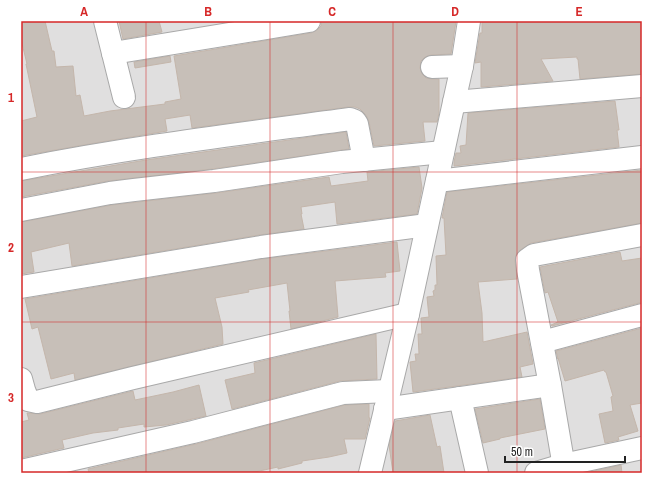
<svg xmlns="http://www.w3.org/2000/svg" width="663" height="494" viewBox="0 0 663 494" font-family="'Archivo Narrow',sans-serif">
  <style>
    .residential { fill: #e0dfdf }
    .building { fill: #c7bfb8; stroke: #c4b6ab }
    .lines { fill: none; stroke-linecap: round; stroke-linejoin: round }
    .minor-casing { stroke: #a9a9a9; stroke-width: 24 }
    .minor { stroke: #fff; stroke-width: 22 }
    .grid { fill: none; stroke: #d62828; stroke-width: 1; stroke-opacity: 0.55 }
    .neatline { fill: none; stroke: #d62828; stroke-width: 1.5 }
    .grid-label { font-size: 13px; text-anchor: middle; font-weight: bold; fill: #d62828 }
  </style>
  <rect width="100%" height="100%" fill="#f2efe9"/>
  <rect class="residential" x="21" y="21" width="621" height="452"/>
  <g class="building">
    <path d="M21,21H45L52,51H54L56,67L73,66L76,96L80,95L84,116L110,111L165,104V102L181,99L174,56L311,33L317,30L321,26V21H456L451,54L431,55L425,57L421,61L420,68L422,74L426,78L432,79H439V113L437,122H423L425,141L374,146L369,122L367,117L365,114L360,109L355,107H348L192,128L190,115L165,119L167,131L101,142L21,156V121L37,117L26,64H27L21,39Z"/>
    <path d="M119,21H159L162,32L123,39Z"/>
    <path d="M482,21H642V74L580,79L578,59H577V57L541,59L553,81L481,87V62L475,63L480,33H482Z"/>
    <path d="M170,56L171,62L135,68L134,62Z"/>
    <path d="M615,101L619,130H617L619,147L454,166V162L456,153H461L460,146L466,145L468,113Z"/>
    <path d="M346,132L349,149L212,169L108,181L21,197V181L146,160Z"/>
    <path d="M419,167L422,188L417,214L337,224L335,202L301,207L302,214H301L304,229L259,235L72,266L69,243L31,252L34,272L21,274V222L112,205L216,193L329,177L331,186L368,181L367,172Z"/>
    <path d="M642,170V223L531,243L520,250L516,255L515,261L517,279L478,282L482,313L483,342L527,332L533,364L520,367L522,377L413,392L410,362L416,361L415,354H419L418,334H422L421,318L429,317L427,297L434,296L433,291L435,290V285H437L436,256L446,255L444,218H442L447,192Z"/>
    <path d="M397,242L400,271L385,273L386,277L335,281L338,317L291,329L289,311H290L287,283L248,290L249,292L215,298L222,327L223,344L75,380L74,373L51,379L38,327L32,329L25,299L263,259Z"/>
    <path d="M620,252L622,261L642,258V303H639L552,326L551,325L558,322L548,292L545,293L540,267Z"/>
    <path d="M642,328V403L630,405L638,431L618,437L619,440L605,443L599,414L613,411L611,397L613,396L606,372H605L604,370L565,381L558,358V359L556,351Z"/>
    <path d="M376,334L377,379L340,381L232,409L225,380L255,373L254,363Z"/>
    <path d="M199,385L206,416L166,425L144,427V424L118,428V430L93,433L62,440L64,448L21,458V422L29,420L27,413L40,414L133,391L135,400L173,392Z"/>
    <path d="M540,399L545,429L500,438V439L483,443L475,409Z"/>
    <path d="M369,404V418H370L365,439H344L347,453L329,457L302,461V463L278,469V467L250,473H89L88,469L196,444L345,405Z"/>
    <path d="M430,415L437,447L440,446L444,473H393L389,445L395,421Z"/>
    <path d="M621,465L622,473H585Z"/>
  </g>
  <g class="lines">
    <g class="minor-casing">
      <g id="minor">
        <path d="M105,21L124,97"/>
        <path d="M113,53L309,21"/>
        <path d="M432,67L462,66"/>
        <path d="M454,102L642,86"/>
        <path d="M21,169C130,147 240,134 350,119L355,121L357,124L364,160"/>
        <path d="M437,181L642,157"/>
        <path d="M21,210L110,193L134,190L214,181L342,162L443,152"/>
        <path d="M21,287L261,247L427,225"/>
        <path d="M542,342L642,315"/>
        <path d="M21,379L24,390L28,400L37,402L133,378L408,314"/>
        <path d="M460,398L477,473"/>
        <path d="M385,409L550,385"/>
        <path d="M21,471L193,432L343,393L389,391"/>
        <path d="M370,473L408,314L454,102L462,66L469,21"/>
        <path d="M536,473L563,465L642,448"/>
        <path d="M565,473L550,385L528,270L527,260L534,255L642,235"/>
      </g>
    </g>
    <use href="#minor" class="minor"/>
  </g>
  <path class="grid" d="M146,21V473M270,21V473M393,21V473M517,21V473M21,172H642M21,322H642"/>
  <rect width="663" height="494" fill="none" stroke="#ffffff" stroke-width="44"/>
  <path d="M505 456v6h120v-6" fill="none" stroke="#222222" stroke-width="2"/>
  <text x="511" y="456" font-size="12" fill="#222222" stroke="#ffffff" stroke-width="3" paint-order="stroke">50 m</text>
  <rect x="22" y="22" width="619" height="450" class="neatline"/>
  <g class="grid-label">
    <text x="84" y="16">A</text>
    <text x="208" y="16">B</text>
    <text x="332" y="16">C</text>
    <text x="455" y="16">D</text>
    <text x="579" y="16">E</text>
    <text x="11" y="102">1</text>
    <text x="11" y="252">2</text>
    <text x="11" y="402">3</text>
  </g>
</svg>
